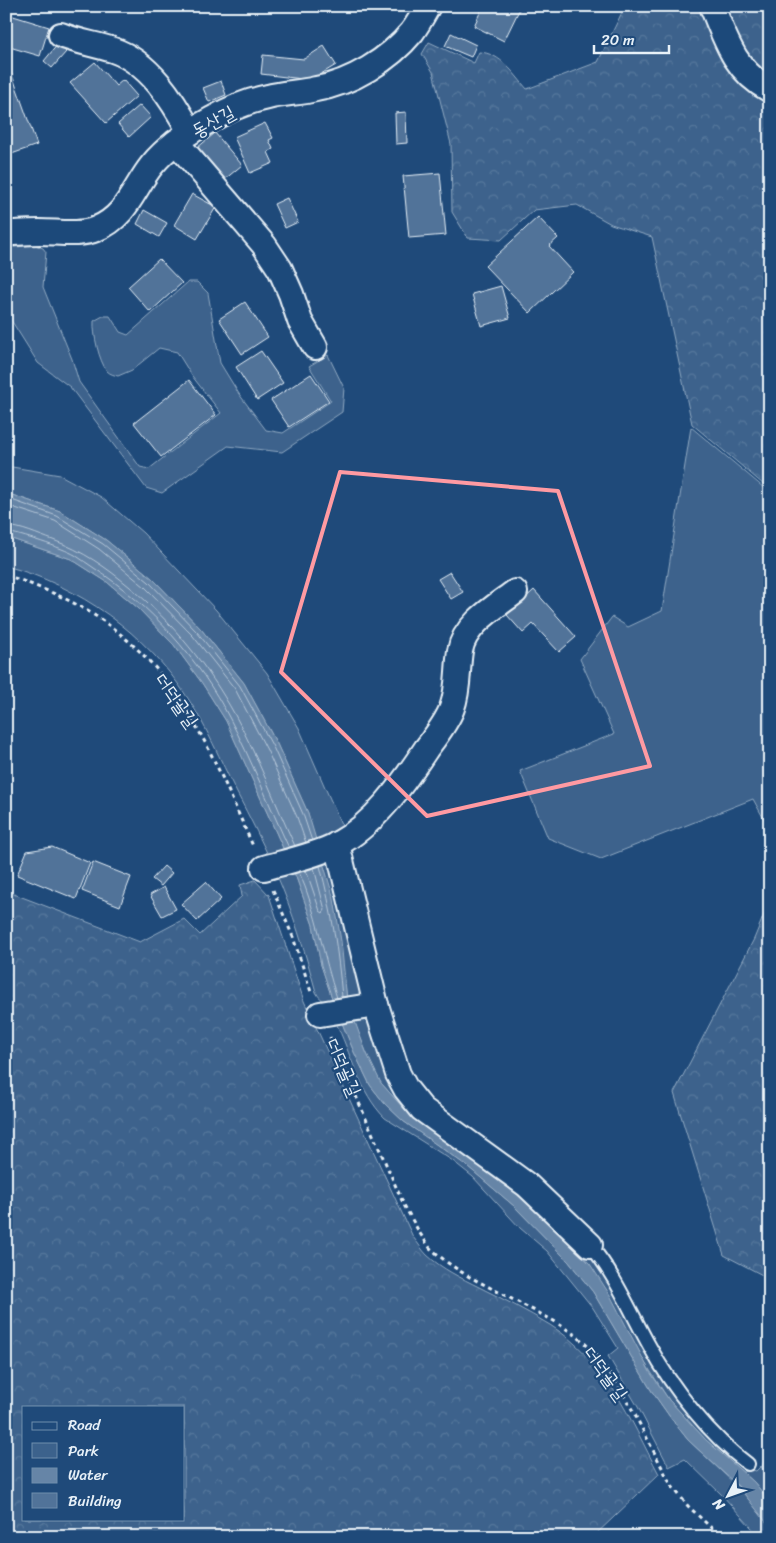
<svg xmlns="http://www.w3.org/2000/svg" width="776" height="1543" viewBox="0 0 776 1543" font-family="Sriracha,'Poor Story',sans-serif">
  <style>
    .green { fill: #3c628c; stroke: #92aac2 }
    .forest { fill: url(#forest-crowns); stroke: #92aac2; fill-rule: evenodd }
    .water { fill: #6685a7; stroke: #9ab0c7 }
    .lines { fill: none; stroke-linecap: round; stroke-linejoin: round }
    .shore { stroke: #b4c6d8; stroke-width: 1 }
    .building { fill: #517399; stroke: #e8f1f8 }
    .lane-casing { stroke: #e8f1f8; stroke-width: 16 }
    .street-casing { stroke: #e8f1f8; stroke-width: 28 }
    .path { stroke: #e8f1f8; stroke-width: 3; stroke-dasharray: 4 4; stroke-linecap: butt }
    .lane { stroke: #1f4a7a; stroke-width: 12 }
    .street { stroke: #1f4a7a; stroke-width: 24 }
    .marked { fill: none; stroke: #ff9aa2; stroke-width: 4; stroke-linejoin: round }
    .labels { text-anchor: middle; stroke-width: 4.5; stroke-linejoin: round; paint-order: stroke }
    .street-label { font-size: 19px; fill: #e8f1f8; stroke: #1f4a7a }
  </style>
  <defs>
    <pattern id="forest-crowns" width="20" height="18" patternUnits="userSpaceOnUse" patternTransform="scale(1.25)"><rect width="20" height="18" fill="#3c628c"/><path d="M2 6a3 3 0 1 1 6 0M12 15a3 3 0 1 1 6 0" fill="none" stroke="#58799d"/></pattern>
  </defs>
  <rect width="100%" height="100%" fill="#1f4a7a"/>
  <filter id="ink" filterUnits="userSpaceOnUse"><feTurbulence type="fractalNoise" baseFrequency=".02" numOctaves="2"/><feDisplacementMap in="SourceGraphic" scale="10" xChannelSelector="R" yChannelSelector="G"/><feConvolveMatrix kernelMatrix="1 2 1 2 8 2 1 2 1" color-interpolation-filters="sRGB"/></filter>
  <g filter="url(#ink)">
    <g class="green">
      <path d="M35,245L43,248L46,252L43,287L72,359L79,382L140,467L149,469L221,413L192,376L177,352L159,348L132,370L118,376C114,375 110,374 107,371C99,361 93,334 94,321L103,316H110L120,332L128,335L188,282H197L208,293L220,363L239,394L266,430L283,433L331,401L309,366L328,355L344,388L342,412L282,452L228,446L162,493L146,488L70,387L38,363L6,312V248Z"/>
      <path d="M691,427L770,493V830L753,799L601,859L548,838L520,771L614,734L580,659L612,617L628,627L662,611Z"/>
      <path d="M6,466L60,475L101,497L143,533L216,610L267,673L299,728L341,824L347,828L383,1059L579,1240L602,1269L656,1365L751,1469L756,1471L761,1466L770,1481V1502L754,1482L706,1440L669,1400L562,1234L524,1200L496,1177L405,1110L381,1083L374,1071L357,1029L347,1000L344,976L308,813L277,744L244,683L201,629L153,579L106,540L60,511L6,493Z"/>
      <path d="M6,537L71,559L107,582L138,608L174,645L202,683L226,721L296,877L313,925L321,965L333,1001L354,1052L370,1085L385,1104L403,1121L467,1166L514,1206L569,1262L593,1292L651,1390L670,1417L688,1440L737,1486L751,1502L770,1527V1537H760L722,1495L685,1459L669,1467L638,1407L608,1356L618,1348L593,1308L547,1251L520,1228L473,1177L453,1161L385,1118C359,1092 351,1053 335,1021C333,1015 330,1008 326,1004C322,999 319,998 316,992C305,952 293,912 276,873C264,845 250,818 236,791C220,760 207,727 187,697C147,634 78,585 6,566Z"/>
    </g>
    <g class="forest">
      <path d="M625,6H770V490L692,424L652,237L611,224L577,205L534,210L501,240L468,238L452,212L451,144L433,72L422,54L429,42L474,63L479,52C501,53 514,74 527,89L598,62Z"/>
      <path d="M255,880L269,895L304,1001L413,1237C418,1243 422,1250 427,1255C442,1269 461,1278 479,1287C503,1299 527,1311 550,1325C607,1361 629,1417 659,1474L593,1537H6V891L140,942L184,919L200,935L242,896L240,885ZM24,1407H184V1519H24Z"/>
      <path d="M770,900V1279L724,1255L674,1093L754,939Z"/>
      <path d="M770,1442V1480L762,1467Z"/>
    </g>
    <path class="water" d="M6,493L60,511L106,540L153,579L201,629L244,683L277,744L308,813L334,899L341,941L347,1000L366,1052L381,1083L405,1110L524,1200L562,1234L590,1264L610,1295L650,1372L669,1400L706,1440L754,1482L770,1502V1527L738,1486L688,1440L670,1417L651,1390L593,1292L569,1262L514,1206L467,1166L403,1121L385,1104L370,1085L354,1052L333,1001L321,965L313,925L296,877L226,721L202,683L174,645L138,608L107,582L71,559L6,537Z"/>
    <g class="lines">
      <g class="shore">
        <path d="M6,498L57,516L103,544L149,582L197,632L240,686L273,747L303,814L312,841"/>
        <path d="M6,505L55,521L99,549L145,587L193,636L235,689L267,750L297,817L306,843"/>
        <path d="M6,526C22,527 38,535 53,540C83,551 106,567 130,587C173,623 208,666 235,715C258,757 275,803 295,846"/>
        <path d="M6,532C20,534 63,548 75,555C81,559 88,564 94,568C151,605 199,659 230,719C252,761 269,805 289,848"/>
        <path d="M320,866C332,910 338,952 342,997"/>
        <path d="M306,870L320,911L323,913L325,910L314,868"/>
        <path d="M299,872C317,912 323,956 337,998"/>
      </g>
    </g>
    <g class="building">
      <path d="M483,6H521L504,41L474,26Z"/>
      <path d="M10,15L49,27L40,56L6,46V26Z"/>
      <path d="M451,33L476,45L471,57L445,46Z"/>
      <path d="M58,44L66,52L52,68L44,61Z"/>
      <path d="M324,46L336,65L311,80L261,74L263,55L304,59Z"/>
      <path d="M95,62L116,86L123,80L137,96L106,123L70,83Z"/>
      <path d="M11,72L37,145L6,156V73Z"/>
      <path d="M221,81L226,95L209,102L203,88Z"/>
      <path d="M140,105L151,117L129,137L118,124Z"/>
      <path d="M406,112L407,143L396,144L395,113Z"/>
      <path d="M265,123L273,138L269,140L273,149L268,152L273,163L250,173L234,137Z"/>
      <path d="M215,133L242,165L224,180L197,148Z"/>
      <path d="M440,173L446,235L409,238L403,176Z"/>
      <path d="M192,194L216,207L197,239L174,225Z"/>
      <path d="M287,198L298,222L285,228L274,204Z"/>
      <path d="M144,210L167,223L159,237L137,224Z"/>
      <path d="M538,217L558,238L549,246L573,272L530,313L485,266Z"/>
      <path d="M159,259L182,283L150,312L128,287Z"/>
      <path d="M501,286L510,318L481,326L472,294Z"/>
      <path d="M245,302L268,337L242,354L219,319Z"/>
      <path d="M261,351L283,383L257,400L236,367Z"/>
      <path d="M311,374L329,401L289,427L271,400Z"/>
      <path d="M189,380L216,415L161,457L134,423Z"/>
      <path d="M450,572L463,592L451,599L438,579Z"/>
      <path d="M534,590L576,637L559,652L533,624L523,633L507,615Z"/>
      <path d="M52,847L90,863L76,899L17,875L27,851Z"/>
      <path d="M93,862L131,877L120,906L82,891Z"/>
      <path d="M164,866L172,873L161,886L152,879Z"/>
      <path d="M206,882L221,899L197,921L181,904Z"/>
      <path d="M164,887L176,909L162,916L150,895Z"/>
    </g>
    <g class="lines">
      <g class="lane-casing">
        <path id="lane" d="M590,1245C616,1276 631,1313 650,1347C672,1388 711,1437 748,1464"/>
      </g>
      <g class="street-casing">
        <g id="street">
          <path d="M712,6C726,41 735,71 770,90"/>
          <path d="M61,35C78,42 95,44 113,50C149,62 173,100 190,132"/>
          <path d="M176,142L264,245L280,269L291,294L300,321L315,347"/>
          <path d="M6,233C18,233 29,232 40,232C59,232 79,236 96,229C127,217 134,187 152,165C168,145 190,131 212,119C229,109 248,101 268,97C283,93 300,93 316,89C351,83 389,60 412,32C418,24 423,15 428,6"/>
          <path d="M337,844L376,1005L398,1074L406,1089L422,1109L527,1185L590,1245"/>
          <path d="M264,868C285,862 317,855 336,845C375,824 402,785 426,749C435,737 447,722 452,708C459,689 457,670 460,651C464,625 495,607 515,592"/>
          <path d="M320,1014L376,1005"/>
        </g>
      </g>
      <g class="path">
        <path d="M6,576C16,578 26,582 35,586C105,611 159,660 195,724C218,764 235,807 254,848"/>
        <path d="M273,890L293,937L311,992"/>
        <path d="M330,1037L404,1205L419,1232L430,1248L448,1263L466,1275L554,1321L577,1336L595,1353L615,1380L633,1411L671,1485L688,1506L721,1537"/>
      </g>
      <use href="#lane" class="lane"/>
      <use href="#street" class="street"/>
    </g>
  </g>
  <path class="marked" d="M340,472L558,491L650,766L427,816L281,672Z"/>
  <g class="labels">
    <g class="street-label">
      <text transform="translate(213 121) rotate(-29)" y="7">동산길</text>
      <text transform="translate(177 700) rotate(55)" y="7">더덕골길</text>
      <text transform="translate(344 1067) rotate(66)" y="7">더덕골길</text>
      <text transform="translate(606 1373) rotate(54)" y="7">더덕골길</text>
    </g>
  </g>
  <rect width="776" height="1543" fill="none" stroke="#1f4a7a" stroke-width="25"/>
  <rect x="12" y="12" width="751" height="1518" fill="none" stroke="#e8f1f8" stroke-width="2" filter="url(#ink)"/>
  <rect x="22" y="1406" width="162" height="115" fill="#1f4a7a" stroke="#6f8dac"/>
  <rect x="32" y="1422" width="25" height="8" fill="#1f4a7a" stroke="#6f8dac"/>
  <text x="68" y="1430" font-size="15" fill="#e8f1f8">Road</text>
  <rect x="32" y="1443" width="25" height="15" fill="#3c628c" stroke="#6f8dac"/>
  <text x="68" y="1456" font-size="15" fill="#e8f1f8">Park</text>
  <rect x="32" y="1468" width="25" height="15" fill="#6685a7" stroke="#6f8dac"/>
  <text x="68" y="1480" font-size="15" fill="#e8f1f8">Water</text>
  <rect x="32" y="1493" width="25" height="15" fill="#517399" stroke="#6f8dac"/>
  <text x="68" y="1506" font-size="15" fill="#e8f1f8">Building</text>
  <g transform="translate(728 1496) rotate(229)" stroke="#1f4a7a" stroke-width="4" paint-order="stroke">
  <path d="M0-4L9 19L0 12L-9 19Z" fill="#e8f1f8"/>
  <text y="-8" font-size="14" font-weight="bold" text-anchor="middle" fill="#e8f1f8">N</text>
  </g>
  <path d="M594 45v8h75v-8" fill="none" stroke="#e8f1f8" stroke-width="2.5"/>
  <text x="601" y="45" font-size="15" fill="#e8f1f8" stroke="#1f4a7a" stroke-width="4" paint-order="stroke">20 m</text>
</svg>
